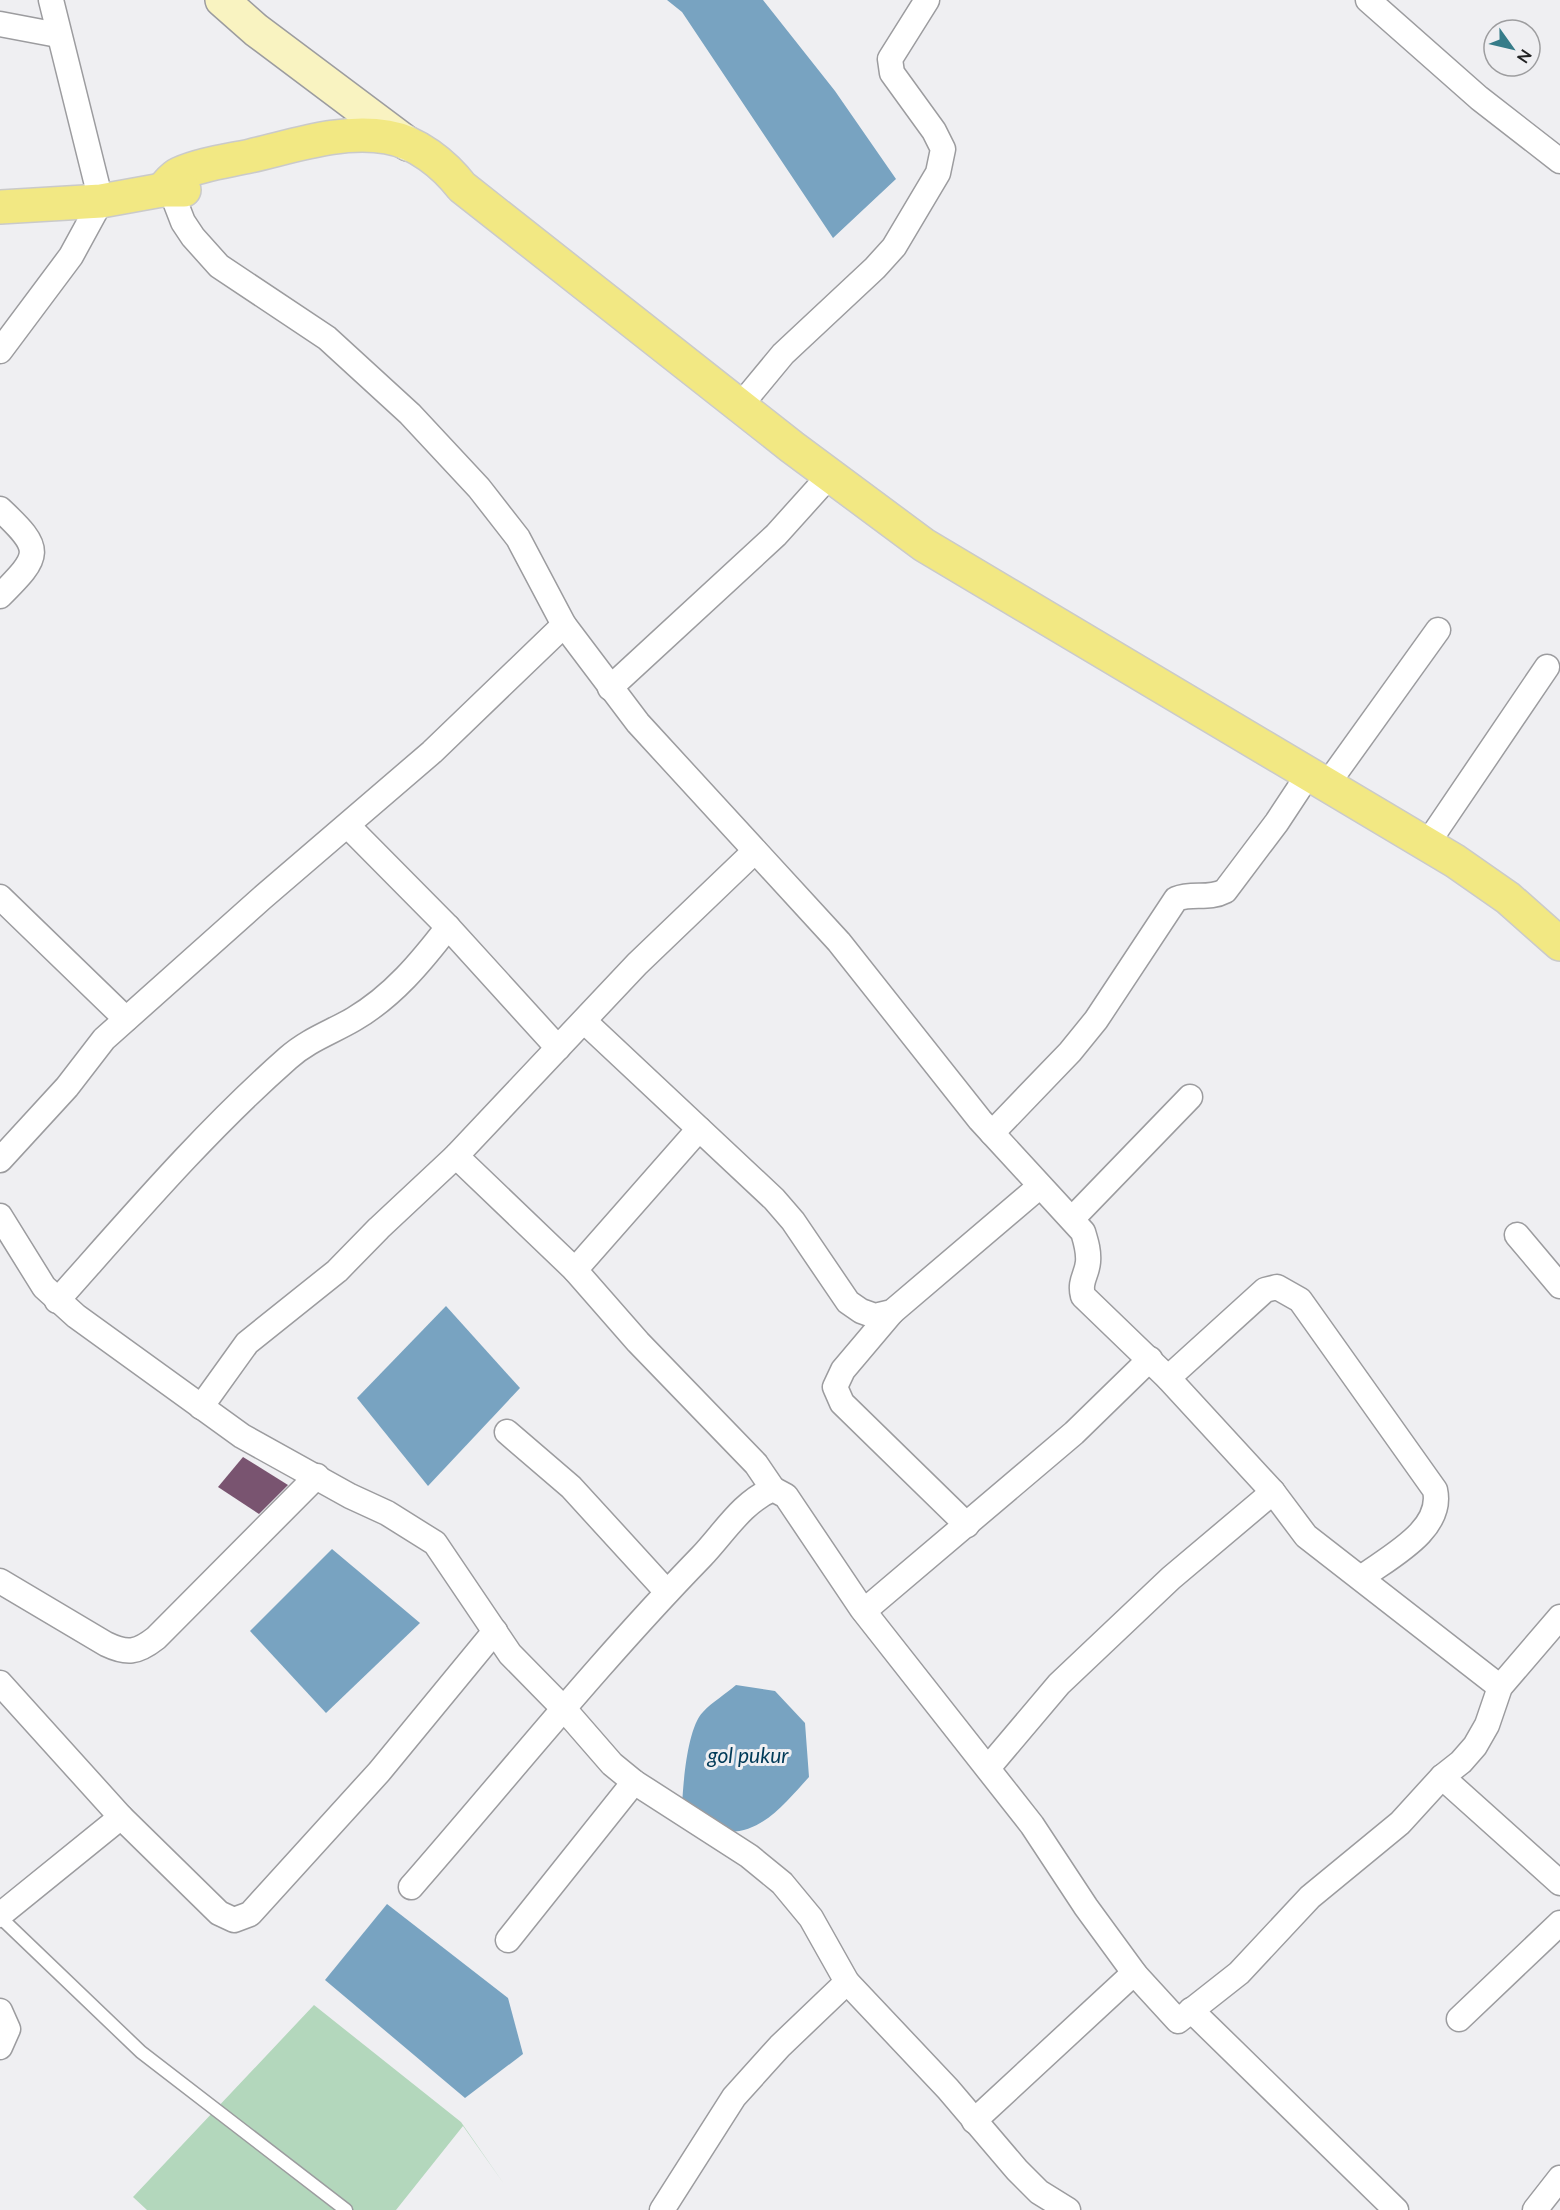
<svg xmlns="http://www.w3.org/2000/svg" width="1560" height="2210" viewBox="0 0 1560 2210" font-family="Lato,sans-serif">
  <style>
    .green { fill: #b3d7bc }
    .water { fill: #78a3c1 }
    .building { fill: #795470 }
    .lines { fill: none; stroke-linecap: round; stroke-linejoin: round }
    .lane-casing { stroke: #9c9c9f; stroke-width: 15 }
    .street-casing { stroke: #9c9c9f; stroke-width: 27 }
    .secondary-casing { stroke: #9c9c9f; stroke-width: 36 }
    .primary-casing { stroke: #cacaca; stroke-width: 36 }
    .lane { stroke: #fff; stroke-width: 12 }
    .street { stroke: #fff; stroke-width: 24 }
    .secondary { stroke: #f9f3c1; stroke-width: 33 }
    .primary { stroke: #f2e883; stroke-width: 33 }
    .labels { text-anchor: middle; stroke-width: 6; stroke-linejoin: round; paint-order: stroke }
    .water-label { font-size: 21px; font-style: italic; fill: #003a58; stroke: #efeff2 }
  </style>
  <rect width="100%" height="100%" fill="#efeff2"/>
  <path class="green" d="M314,2005L461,2122L504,2184L463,2126L396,2210H147L133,2197Z"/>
  <g class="water">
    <path d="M667,0H763L835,91L896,179L833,238L682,12Z"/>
    <path d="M446,1306L520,1388L428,1486L357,1398Z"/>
    <path d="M332,1549L420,1623L326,1713L250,1631Z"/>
    <path d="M736,1685L775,1691L805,1723L809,1777C786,1802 760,1837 722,1831C709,1830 693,1814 682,1807C683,1785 687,1728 703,1712C712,1702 726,1694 736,1685Z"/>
    <path d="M387,1904L508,1998L523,2054L465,2098L325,1980Z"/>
  </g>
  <path class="building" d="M243,1457L288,1485L259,1514L218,1487Z"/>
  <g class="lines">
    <g class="lane-casing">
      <path id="lane" d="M0,1917L141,2052L346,2210"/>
    </g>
    <g class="street-casing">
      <g id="street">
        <path d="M1368,0L1479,98L1560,161"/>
        <path d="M0,24L58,35"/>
        <path d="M171,191L183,222L193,237L219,266L327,338L410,414L479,488L518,538L564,625L638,723L839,942L980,1120L1083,1232C1086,1242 1089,1251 1088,1262C1087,1275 1079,1281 1083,1296L1168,1378L1273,1492L1306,1536L1500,1687"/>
        <path d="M0,351L71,256L101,201L51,0"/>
        <path d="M740,406L783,354L875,268L894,247L938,173L943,149L934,131L892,73L890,59L927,0"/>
        <path d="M0,509C44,550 41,555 0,596"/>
        <path d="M610,688L776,535L830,475"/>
        <path d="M1326,786L1438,630"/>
        <path d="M348,826L448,927L558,1048"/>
        <path d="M1427,844L1547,667"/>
        <path d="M0,897L126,1019"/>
        <path d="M584,1021L774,1199L793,1221L848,1302L861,1311L875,1316L892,1312L1040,1186"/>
        <path d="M699,1129L575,1270L638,1342L756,1464L773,1489"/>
        <path d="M992,1133L1070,1052L1096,1020L1176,899C1193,892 1208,900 1225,891L1277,822L1308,775"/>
        <path d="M456,1156L575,1270"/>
        <path d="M0,1160L67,1087L104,1039L262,898L432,752L564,625"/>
        <path d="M0,1216L44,1287L76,1316L242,1436L350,1496L387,1513L435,1543L510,1654L565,1710L612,1764L634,1782L749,1856L782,1883L811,1918L847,1982L948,2089L1017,2170L1039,2192L1068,2210"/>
        <path d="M1072,1219L1190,1097"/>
        <path d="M1517,1235L1560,1286"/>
        <path d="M57,1301C131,1218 204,1132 288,1058C308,1040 332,1032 354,1019C393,996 421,962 448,927"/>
        <path d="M892,1312L843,1370L835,1387L842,1403L967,1525"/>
        <path d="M1168,1378L1265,1290L1277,1287L1300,1300L1435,1490C1444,1530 1389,1557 1361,1578"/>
        <path d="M201,1407L247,1343L337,1271L379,1228L456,1156L637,964L755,851"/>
        <path d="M507,1432L571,1487L667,1592"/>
        <path d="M0,1581L106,1644C127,1654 137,1653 156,1638L317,1476"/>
        <path d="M864,1611L1074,1433L1150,1359"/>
        <path d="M0,1683L121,1817"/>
        <path d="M988,1768L1059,1684L1171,1578L1273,1492"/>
        <path d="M1442,1777L1560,1883"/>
        <path d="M411,1887C507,1777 599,1662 701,1557C724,1533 742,1502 773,1489L786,1496L862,1609L1032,1825L1086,1907L1135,1974"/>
        <path d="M0,1915L121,1817L219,1913L234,1920L250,1914L379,1772L495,1631"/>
        <path d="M508,1940L634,1782"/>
        <path d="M1191,2010L1396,2210"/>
        <path d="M0,2011L8,2029L0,2047"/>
        <path d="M1459,2019L1560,1923"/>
        <path d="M974,2121L1134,1973L1178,2021L1239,1973L1310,1897L1400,1823L1442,1777L1461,1762L1475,1746L1487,1725L1500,1687L1560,1617"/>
        <path d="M662,2210L734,2097L780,2046L847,1982"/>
        <path d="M1535,2210L1560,2178"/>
      </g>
    </g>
    <g class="secondary-casing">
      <path id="secondary" d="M222,0L256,30L408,144"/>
    </g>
    <g class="primary-casing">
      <g id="primary">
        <path d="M162,190C167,185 172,177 179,174C201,164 227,161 250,156C294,146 342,129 387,137C417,142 444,164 462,187L792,447L924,545L1455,861L1508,898L1560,944"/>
        <path d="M0,207L101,201L162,190H184"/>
      </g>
    </g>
    <use href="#lane" class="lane"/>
    <use href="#street" class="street"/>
    <use href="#secondary" class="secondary"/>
    <use href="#primary" class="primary"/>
  </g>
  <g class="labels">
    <g class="water-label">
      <text x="748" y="1763">gol pukur</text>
    </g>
  </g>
  <g transform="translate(1512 48) rotate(124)"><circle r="28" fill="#efeff2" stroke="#9d9d9f" stroke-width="1.5"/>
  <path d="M0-4.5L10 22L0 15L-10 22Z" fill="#367c89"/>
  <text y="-9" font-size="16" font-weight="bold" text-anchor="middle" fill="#222223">N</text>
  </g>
</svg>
